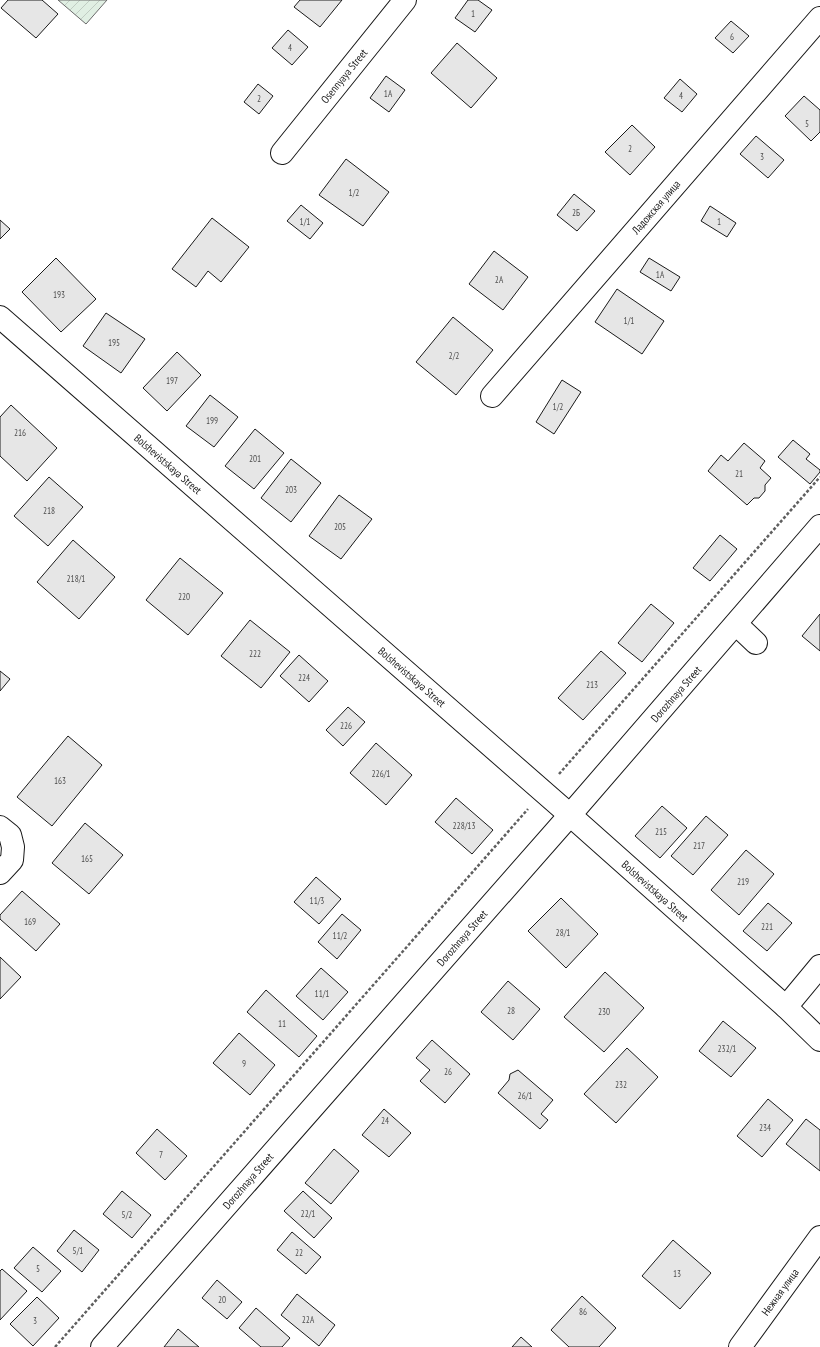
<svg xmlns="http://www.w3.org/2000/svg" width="820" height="1347" viewBox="0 0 820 1347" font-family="'PT Sans Narrow',sans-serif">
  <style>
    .garden { fill: url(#garden-furrows); stroke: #6a6a6a }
    .building { fill: #e6e6e6; stroke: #1a1a1a }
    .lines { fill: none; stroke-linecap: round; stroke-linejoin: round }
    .minor-casing { stroke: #1a1a1a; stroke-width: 24 }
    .tertiary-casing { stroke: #1a1a1a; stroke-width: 24 }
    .path { stroke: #5f5f5f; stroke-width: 2.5; stroke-dasharray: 3 2; stroke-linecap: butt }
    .minor { stroke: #fff; stroke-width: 22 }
    .tertiary { stroke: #fff; stroke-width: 22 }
    .labels { text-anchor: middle; stroke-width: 3; stroke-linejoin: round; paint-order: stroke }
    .number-label { font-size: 9px; fill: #4d4d4d }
    .street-label { font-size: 11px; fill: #1a1a1a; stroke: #fff }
  </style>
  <defs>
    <pattern id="garden-furrows" width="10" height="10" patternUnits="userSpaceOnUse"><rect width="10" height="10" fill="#e0efe3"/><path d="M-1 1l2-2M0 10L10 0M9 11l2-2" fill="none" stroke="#c0ccc2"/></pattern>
  </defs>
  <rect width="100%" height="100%" fill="#fff"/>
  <path class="garden" d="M58,0H107L86,24Z"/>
  <g class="building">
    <path d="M8,0H42L58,14L36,38L1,8Z"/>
    <path d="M300,0H342L320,27L294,7Z"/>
    <path d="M468,0H478L492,10L475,32L455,18Z"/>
    <path d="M731,21L749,36L733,53L715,38Z"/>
    <path d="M288,30L308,47L292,65L272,48Z"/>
    <path d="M457,43L497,78L471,108L431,73Z"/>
    <path d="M386,76L405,90L389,112L370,98Z"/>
    <path d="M680,79L697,94L682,112L664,98Z"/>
    <path d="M258,84L273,96L259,114L244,102Z"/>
    <path d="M804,96L820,110V132L811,141L785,116Z"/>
    <path d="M632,125L655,147L630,175L605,152Z"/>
    <path d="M756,136L784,160L768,178L740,154Z"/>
    <path d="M346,159L389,192L363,226L319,195Z"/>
    <path d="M574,194L595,211L577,231L557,215Z"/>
    <path d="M301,205L323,223L310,239L287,221Z"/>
    <path d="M710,206L736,223L727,237L701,221Z"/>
    <path d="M212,218L249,247L221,282L208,271L196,287L172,269Z"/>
    <path d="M0,220L10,229L0,239Z"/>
    <path d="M494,251L528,277L503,310L469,284Z"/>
    <path d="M56,258L96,299L61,332L22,292Z"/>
    <path d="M649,258L680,277L671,291L640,272Z"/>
    <path d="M617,289L664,321L642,354L595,322Z"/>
    <path d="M106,313L145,339L121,373L83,346Z"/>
    <path d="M453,317L493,350L456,395L416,362Z"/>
    <path d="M177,352L201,375L167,411L143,388Z"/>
    <path d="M562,380L581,392L554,434L536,422Z"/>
    <path d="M210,395L238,417L214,447L186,426Z"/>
    <path d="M11,405L57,448L27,481L0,456V417Z"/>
    <path d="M255,429L284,453L254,489L225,466Z"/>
    <path d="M793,440L810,454L806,459L820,470V472L810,484L778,457Z"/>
    <path d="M744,443L765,461L760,468L771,478L765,485V491L759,498H754L747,505L708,471L721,455L728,461Z"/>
    <path d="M291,459L321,483L291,522L261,498Z"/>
    <path d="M49,477L83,507L48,546L14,516Z"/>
    <path d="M339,495L372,519L341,559L309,536Z"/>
    <path d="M720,535L737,549L710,581L693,568Z"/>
    <path d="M73,540L115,577L79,619L37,582Z"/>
    <path d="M180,558L223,593L188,635L146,600Z"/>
    <path d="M651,604L674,623L642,662L618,643Z"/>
    <path d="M820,614V651L802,636Z"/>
    <path d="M250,620L290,652L261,688L221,656Z"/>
    <path d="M601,651L626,673L583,720L558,698Z"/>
    <path d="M299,655L328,681L309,702L280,676Z"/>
    <path d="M0,671L10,679L0,691Z"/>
    <path d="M348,707L365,722L343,746L326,730Z"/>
    <path d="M68,736L102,765L52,826L17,797Z"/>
    <path d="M376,743L412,775L386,805L350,773Z"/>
    <path d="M456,798L493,830L472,854L435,822Z"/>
    <path d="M662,806L687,828L660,858L635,836Z"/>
    <path d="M706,816L728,835L693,875L671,856Z"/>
    <path d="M85,823L123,855L89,894L52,863Z"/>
    <path d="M746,850L774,874L739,915L711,890Z"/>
    <path d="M316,877L341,899L319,924L294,902Z"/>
    <path d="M22,891L60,924L36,951L0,919V915Z"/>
    <path d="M561,898L598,934L566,968L528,931Z"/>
    <path d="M768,903L792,923L767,951L743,931Z"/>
    <path d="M342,914L361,930L337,959L318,942Z"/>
    <path d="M0,957L21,977L0,999Z"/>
    <path d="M321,968L348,992L323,1020L296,996Z"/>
    <path d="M605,972L644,1008L604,1052L564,1017Z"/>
    <path d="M508,981L540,1009L513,1040L481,1012Z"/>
    <path d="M266,990L317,1036L299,1057L247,1012Z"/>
    <path d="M723,1021L756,1048L731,1077L699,1051Z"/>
    <path d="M239,1033L275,1065L250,1095L213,1063Z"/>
    <path d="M432,1040L470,1074L445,1103L420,1081L430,1070L416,1058Z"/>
    <path d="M627,1048L658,1077L616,1123L584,1094Z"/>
    <path d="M518,1070L553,1100L541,1114L548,1120L540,1129L498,1093L509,1080L510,1074Z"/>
    <path d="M768,1099L793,1120L762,1157L737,1136Z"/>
    <path d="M384,1109L411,1133L389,1157L362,1135Z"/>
    <path d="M806,1119L820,1130V1171L786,1144Z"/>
    <path d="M157,1129L187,1156L165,1180L136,1153Z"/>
    <path d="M334,1149L359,1171L331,1204L305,1183Z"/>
    <path d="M122,1191L151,1215L132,1238L103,1214Z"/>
    <path d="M303,1191L332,1218L314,1238L284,1211Z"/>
    <path d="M74,1230L99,1250L82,1272L57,1251Z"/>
    <path d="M292,1232L321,1257L306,1274L277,1250Z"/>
    <path d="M673,1240L711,1273L680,1309L642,1276Z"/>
    <path d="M33,1247L61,1271L42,1292L14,1268Z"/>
    <path d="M2,1269L27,1291L0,1320V1271Z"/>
    <path d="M217,1280L242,1302L227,1319L202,1298Z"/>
    <path d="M297,1294L335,1325L319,1346L281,1315Z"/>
    <path d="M582,1296L616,1328L599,1347H569L551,1330Z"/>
    <path d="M37,1297L59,1318L33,1346L10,1324Z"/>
    <path d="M256,1308L290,1338L282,1347H261L239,1328Z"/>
    <path d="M178,1329L199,1347H164Z"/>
    <path d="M521,1337L532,1347H512Z"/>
  </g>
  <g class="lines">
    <g class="minor-casing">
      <g id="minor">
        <path d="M282,153L405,0"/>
        <path d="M0,317L570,815L786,1007L820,1040"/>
        <path d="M492,396L820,18"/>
        <path d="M736,624L756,643"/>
        <path d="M0,827L10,835L13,847L12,860L0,873"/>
        <path d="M786,1007L820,966"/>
        <path d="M740,1347L820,1237"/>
      </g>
    </g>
    <g class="tertiary-casing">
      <path id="tertiary" d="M102,1347L570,815L820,526"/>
    </g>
    <g class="path">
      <path d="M559,774L820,477"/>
      <path d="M55,1347L528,809"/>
    </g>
    <use href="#minor" class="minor"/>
    <use href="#tertiary" class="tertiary"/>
  </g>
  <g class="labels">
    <g class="number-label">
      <text x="473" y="17">1</text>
      <text x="732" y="40">6</text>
      <text x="290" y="51">4</text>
      <text x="388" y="97">1А</text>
      <text x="681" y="99">4</text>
      <text x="259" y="102">2</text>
      <text x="807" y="127">5</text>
      <text x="630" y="152">2</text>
      <text x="762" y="160">3</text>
      <text x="354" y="196">1/2</text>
      <text x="576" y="216">2Б</text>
      <text x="305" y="225">1/1</text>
      <text x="719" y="225">1</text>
      <text x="660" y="278">1А</text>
      <text x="499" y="283">2А</text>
      <text x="59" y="298">193</text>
      <text x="629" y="324">1/1</text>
      <text x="114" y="346">195</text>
      <text x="454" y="359">2/2</text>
      <text x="172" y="384">197</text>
      <text x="558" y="410">1/2</text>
      <text x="212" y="424">199</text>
      <text x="20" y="436">216</text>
      <text x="255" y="462">201</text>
      <text x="739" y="477">21</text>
      <text x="291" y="493">203</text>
      <text x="49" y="514">218</text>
      <text x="340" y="530">205</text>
      <text x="76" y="582">218/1</text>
      <text x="184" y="600">220</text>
      <text x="255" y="657">222</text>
      <text x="304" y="681">224</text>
      <text x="592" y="688">213</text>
      <text x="346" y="729">226</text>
      <text x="381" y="777">226/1</text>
      <text x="60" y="784">163</text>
      <text x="464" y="829">228/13</text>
      <text x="661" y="835">215</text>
      <text x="699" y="849">217</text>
      <text x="87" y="862">165</text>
      <text x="743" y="885">219</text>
      <text x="317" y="904">11/3</text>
      <text x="30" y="925">169</text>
      <text x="767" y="930">221</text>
      <text x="563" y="936">28/1</text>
      <text x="340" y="939">11/2</text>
      <text x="322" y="997">11/1</text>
      <text x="511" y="1014">28</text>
      <text x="604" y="1015">230</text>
      <text x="282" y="1027">11</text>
      <text x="727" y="1052">232/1</text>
      <text x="244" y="1067">9</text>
      <text x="448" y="1075">26</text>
      <text x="621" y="1088">232</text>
      <text x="525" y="1099">26/1</text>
      <text x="385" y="1124">24</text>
      <text x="765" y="1131">234</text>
      <text x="161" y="1158">7</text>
      <text x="308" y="1217">22/1</text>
      <text x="127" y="1218">5/2</text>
      <text x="78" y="1254">5/1</text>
      <text x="299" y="1256">22</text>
      <text x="38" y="1272">5</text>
      <text x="677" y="1277">13</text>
      <text x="222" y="1303">20</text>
      <text x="583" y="1315">86</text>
      <text x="308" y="1323">22А</text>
      <text x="35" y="1324">3</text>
    </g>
    <g class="street-label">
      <text transform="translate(344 76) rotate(-51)" y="4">Osennyaya Street</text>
      <text transform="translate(656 207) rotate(-49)" y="4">Ладожская улица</text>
      <text transform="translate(168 464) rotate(41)" y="4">Bolshevistskaya Street</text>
      <text transform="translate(412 677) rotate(41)" y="4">Bolshevistskaya Street</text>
      <text transform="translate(676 694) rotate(-49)" y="4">Dorozhnaya Street</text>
      <text transform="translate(655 891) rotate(42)" y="4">Bolshevistskaya Street</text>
      <text transform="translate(462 938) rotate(-49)" y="4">Dorozhnaya Street</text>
      <text transform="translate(248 1181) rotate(-49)" y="4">Dorozhnaya Street</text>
      <text transform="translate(780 1292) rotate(-54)" y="4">Нежная улица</text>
    </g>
  </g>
</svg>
